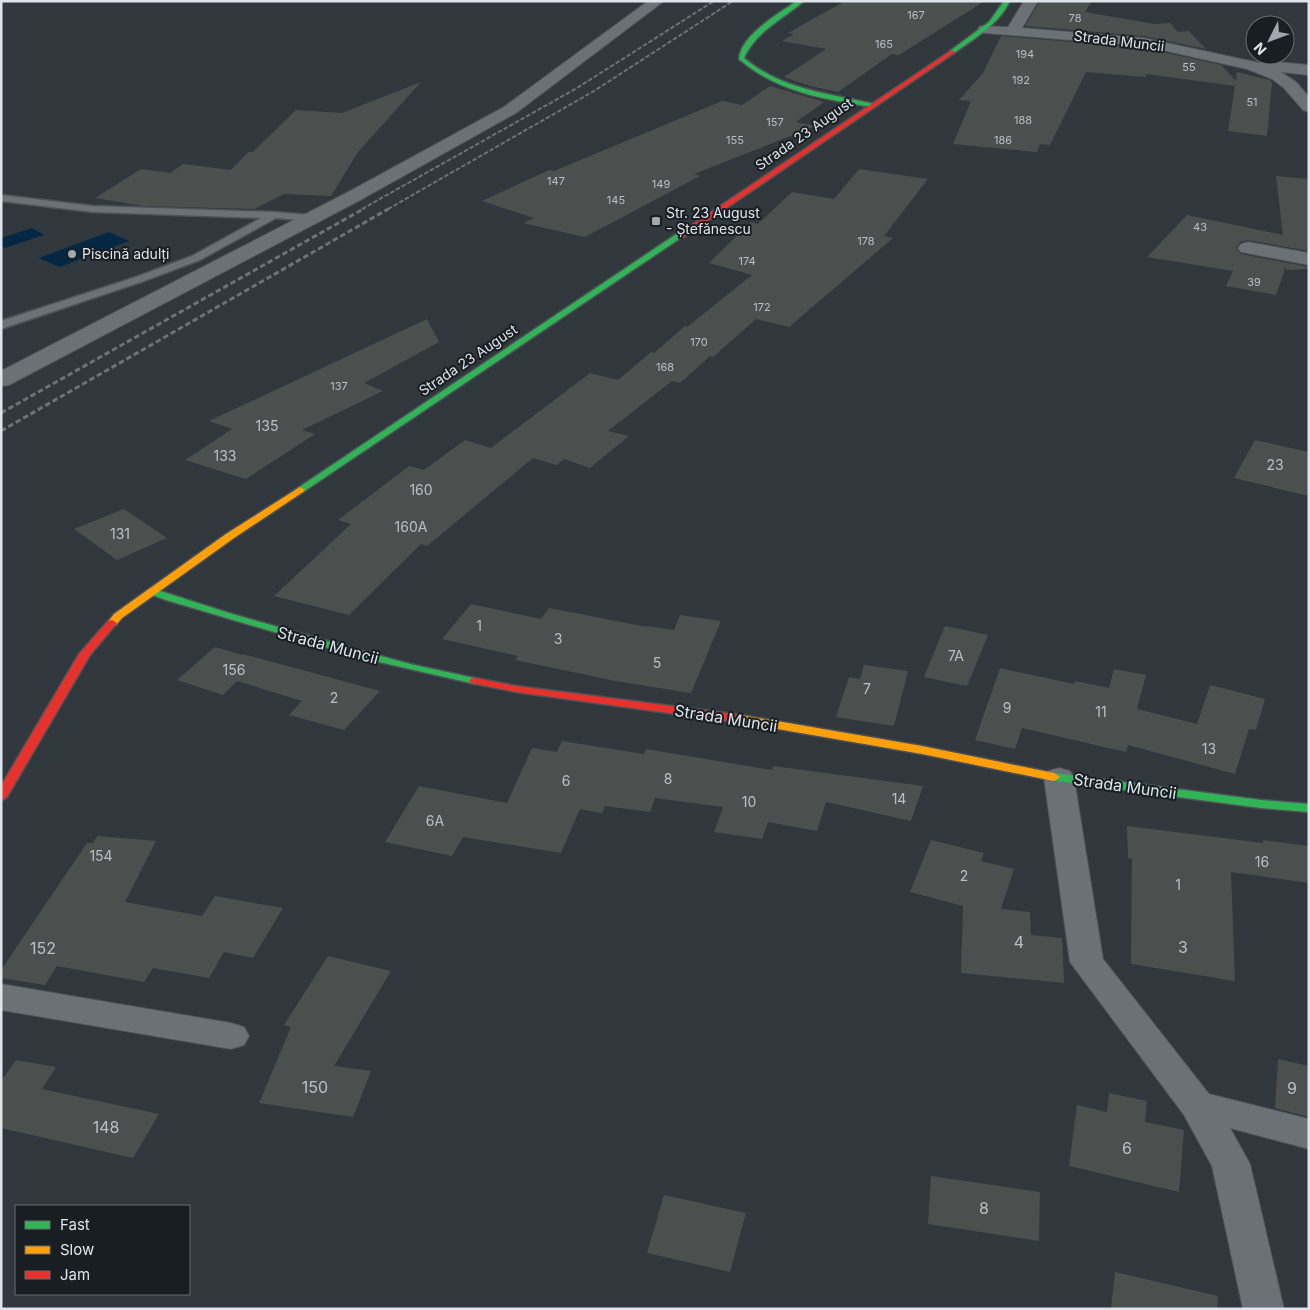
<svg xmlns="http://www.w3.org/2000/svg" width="1310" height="1310" viewBox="0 0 1310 1310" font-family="Inter,sans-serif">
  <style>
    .water { fill: #042843 }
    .building { fill: #4b504f }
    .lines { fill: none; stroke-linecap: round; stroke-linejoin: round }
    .lane-casing { stroke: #4d5258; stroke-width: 3 }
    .street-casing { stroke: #4d5258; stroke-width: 2 }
    .fast-casing { stroke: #4d5258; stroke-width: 3 }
    .slow-casing { stroke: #4d5258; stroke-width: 3 }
    .jam-casing { stroke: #4d5258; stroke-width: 3 }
    .lane { fill: #6c7176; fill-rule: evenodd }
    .street { fill: #6c7176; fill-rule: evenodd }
    .fast { fill: #30b455; fill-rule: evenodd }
    .slow { fill: #ff9f0a; fill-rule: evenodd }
    .jam { fill: #e5322d; fill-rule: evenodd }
    .rail-far1 { stroke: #6c7276; stroke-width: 2; stroke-dasharray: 4.5 2; stroke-linecap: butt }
    .rail { stroke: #6c7276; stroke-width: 3; stroke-dasharray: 5.5 3; stroke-linecap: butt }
    .poi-dot { fill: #a1a8af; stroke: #191e23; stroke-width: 2 }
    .labels { text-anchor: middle; stroke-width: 4; stroke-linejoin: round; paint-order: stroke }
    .far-number-label { font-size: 11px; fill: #b9c0c5 }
    .far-street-label { font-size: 14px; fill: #dee5ec; stroke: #191e23 }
    .far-poi-label { font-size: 14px; fill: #dee5ec; stroke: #191e23; text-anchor: start }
    .number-label { font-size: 14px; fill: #b9c0c5 }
    .street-label { font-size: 16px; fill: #dee5ec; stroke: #191e23 }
    .near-number-label { font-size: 16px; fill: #b9c0c5 }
  </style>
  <rect width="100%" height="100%" fill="#30373d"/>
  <g class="water">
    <path d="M32,228L44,235L5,248L1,246V238Z"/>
    <path d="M109,232L129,241L59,267L39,258Z"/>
  </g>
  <g class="building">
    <path d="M845,1H985L899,55L892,54L838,92L810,86L784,77L826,49L782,41L794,34L788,33Z"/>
    <path d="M1040,1H1092L1085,12L1154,24L1170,23L1178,32L1189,31L1206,49L1144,36L1025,26Z"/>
    <path d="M1001,36L1144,48L1221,65L1236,81L1237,72L1269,80L1272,82L1267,136L1228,131L1235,86L1146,74V77L1086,72L1050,145L1040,144L1037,152L953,144L971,101L959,100L983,73Z"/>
    <path d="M421,82L358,152L331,196L284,194L254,209L143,206L95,198L141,169L170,173L183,164L231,170L248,152H253L296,110L342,113Z"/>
    <path d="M770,86L824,102L796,122L816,126L694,174L700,176L585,237L523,223L534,218L482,201L549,170L554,171L722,101L742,105Z"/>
    <path d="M859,169L928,179L884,236L893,238L789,327L756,319L713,357L710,356L680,383L672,381L608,431L629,436L590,468L564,459L557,465L533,458L427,546L421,544L349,615L274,596L351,524L338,520L409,466L424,470L465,440L491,448L590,373L618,380L651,352L654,353L685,326L687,327L752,275L709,263L751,222L758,224L792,192L834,199Z"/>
    <path d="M1276,176L1309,179V251L1248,240L1240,242L1236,248L1241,254L1309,267V269L1286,270V266L1276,295L1226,286L1233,271L1147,257L1187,215L1283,235Z"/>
    <path d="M427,319L439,342L364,383L383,391L302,430L315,434L246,479L185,460L232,429L209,421Z"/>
    <path d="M1255,440L1309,452V496L1234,478Z"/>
    <path d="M124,509L167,538L117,560L74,529Z"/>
    <path d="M471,604L541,619L549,608L647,627V626L674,630L680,615L721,621L691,693L615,681L515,660L518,656L442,639Z"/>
    <path d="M945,626L988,635L967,686L924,677Z"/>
    <path d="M215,647L242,655L243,654L380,691L344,730L289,715L302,701L237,681L223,695L177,680Z"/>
    <path d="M864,665L908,671L894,726L836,717L849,677L860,679Z"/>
    <path d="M1000,668L1074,684L1075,681L1109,688L1114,669L1146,675L1137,709L1197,724L1210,685L1265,699L1256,730L1249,729L1235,774L1128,745L1126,752L1022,728L1015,749L975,740Z"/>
    <path d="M562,741L644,754L646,749L772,770L773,766L923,786L911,821L826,802L817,831L768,822L762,839L714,832L723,807L655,798L650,812L605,806L602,813L580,809L561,853L463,837L452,856L385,842L419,786L507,803L532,748L557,752Z"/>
    <path d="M1127,826L1263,843V840L1309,846V883L1231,872L1235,981L1131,964L1132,859L1128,858Z"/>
    <path d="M97,836L156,841L125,902L202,916L215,896L283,908L253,958L224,952L209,978L153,968L144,982L57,966L45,985L1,978V970L87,843H93Z"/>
    <path d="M931,840L984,853L981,861L1014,869L1001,909L1030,912L1031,935L1062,938L1064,983L961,973L963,906L910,892Z"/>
    <path d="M328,956L391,971L334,1066L371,1071L353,1117L259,1103L291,1027L284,1025Z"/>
    <path d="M1278,1059L1309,1066V1117L1275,1108Z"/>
    <path d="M16,1060L56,1067L42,1089L159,1114L133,1158L1,1128V1081Z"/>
    <path d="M1109,1093L1147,1101L1145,1122L1184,1130L1179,1192L1069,1166L1077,1105L1107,1112Z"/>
    <path d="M931,1176L1040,1192L1039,1241L928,1224Z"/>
    <path d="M664,1195L746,1213L730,1272L647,1253Z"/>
    <path d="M1115,1272L1218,1296L1217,1309H1111Z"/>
  </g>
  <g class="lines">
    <g class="lane-casing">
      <path id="lane" d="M1,195L93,206L274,212L310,215L315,218L310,221L276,218L200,260L144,281L1,329V321L136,277L192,256L261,218L93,212L1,201Z"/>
    </g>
    <g class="street-casing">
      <g id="street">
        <path d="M648,1H664L516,113L364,198L9,385L1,386V371L352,190L504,107Z"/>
        <path d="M1024,1H1038L1022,28L1144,38L1260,63L1266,61L1309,65V75L1281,72L1296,82L1309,97V112L1303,110L1284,88L1272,79L1247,69L1144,46L985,33L980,32L978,29L980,26L1008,27Z"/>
        <path d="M1248,242L1309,253V265L1241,252L1238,248L1241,244Z"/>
        <path d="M1059,768L1070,771L1074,778L1103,959L1209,1094L1309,1119V1149L1230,1128L1250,1164L1284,1309H1243L1212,1166L1184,1115L1070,962L1044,778L1048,771Z"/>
        <path d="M1,984L231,1023L244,1027L249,1036L244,1045L231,1049L1,1010Z"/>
      </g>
    </g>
    <g class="fast-casing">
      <g id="fast">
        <path d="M797,1H804C782,20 757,30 744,58C782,90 828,93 874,104V106C864,107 853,103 843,102C805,95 769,85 739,59C740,36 779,13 797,1Z"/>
        <path d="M1004,1H1010C998,25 975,38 954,53H950V51L989,22Z"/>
        <path d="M678,233L685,235L303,492L300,493L295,490Z"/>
        <path d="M151,588L229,613L348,647L410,664L479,679L481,681L475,684L362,658L166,600L147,593L146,591Z"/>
        <path d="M1054,773L1261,800L1309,804V812L1261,808L1050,780L1048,777L1050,774Z"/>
      </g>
    </g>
    <g class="slow-casing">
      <g id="slow">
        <path d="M300,487L305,490L303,492L234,538L122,618L116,625H108L107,623L114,614L226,534Z"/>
        <path d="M741,715L922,746L1054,773L1060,777L1054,781L922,754L737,722L735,719L737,716Z"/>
      </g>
    </g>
    <g class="jam-casing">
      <g id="jam">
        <path d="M952,50L955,52L954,53L684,237L677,235Z"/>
        <path d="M112,620L117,623L90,655L7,797L1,801V786L79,654L108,621Z"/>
        <path d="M475,678L516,686L741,715L747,719L741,723L516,692L471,683L469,681L471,679Z"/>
      </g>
    </g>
    <use href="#lane" class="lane"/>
    <use href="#street" class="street"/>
    <use href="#fast" class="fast"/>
    <use href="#slow" class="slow"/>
    <use href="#jam" class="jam"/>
    <g class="rail-far1">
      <path d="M362,209L577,88L714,1"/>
      <path d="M388,209L594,91L733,1"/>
    </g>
    <g class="rail">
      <path d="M1,413L365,208"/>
      <path d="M1,431L390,208"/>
    </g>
  </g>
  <g class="poi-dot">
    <rect x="651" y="216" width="10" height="10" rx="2.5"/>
    <circle cx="72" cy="254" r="5"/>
  </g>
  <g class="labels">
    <g class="far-number-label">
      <text x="916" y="19">167</text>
      <text x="1075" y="22">78</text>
      <text x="884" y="48">165</text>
      <text x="1025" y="58">194</text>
      <text x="1189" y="71">55</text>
      <text x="1021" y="84">192</text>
      <text x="1252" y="106">51</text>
      <text x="1023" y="124">188</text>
      <text x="775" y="126">157</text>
      <text x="735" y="144">155</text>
      <text x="1003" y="144">186</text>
      <text x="556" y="185">147</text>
      <text x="661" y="188">149</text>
      <text x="616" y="204">145</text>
      <text x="1200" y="231">43</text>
      <text x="866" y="245">178</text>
      <text x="747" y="265">174</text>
      <text x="1254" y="286">39</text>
      <text x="762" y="311">172</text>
      <text x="699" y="346">170</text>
      <text x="665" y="371">168</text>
      <text x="339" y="390">137</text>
    </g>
    <g class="far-street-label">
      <text transform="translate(1119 41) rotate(7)" y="5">Strada Muncii</text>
      <text transform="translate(804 134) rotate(-35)" y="5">Strada 23 August</text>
      <text transform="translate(468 360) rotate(-34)" y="5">Strada 23 August</text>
    </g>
    <g class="far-poi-label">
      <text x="666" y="218">Str. 23 August<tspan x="666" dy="16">- Ștefănescu</tspan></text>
      <text x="82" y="259">Piscină adulți</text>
    </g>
    <g class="number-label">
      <text x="267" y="431">135</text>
      <text x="225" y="461">133</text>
      <text x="1275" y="470">23</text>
      <text x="421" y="495">160</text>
      <text x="411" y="532">160A</text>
      <text x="120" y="539">131</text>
      <text x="479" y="631">1</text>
      <text x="558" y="644">3</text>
      <text x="956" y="661">7A</text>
      <text x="657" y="668">5</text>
      <text x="234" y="675">156</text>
      <text x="867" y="694">7</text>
      <text x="334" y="703">2</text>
      <text x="1007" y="713">9</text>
      <text x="1101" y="717">11</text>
      <text x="1209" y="754">13</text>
      <text x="668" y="784">8</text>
      <text x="566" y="786">6</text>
      <text x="899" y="804">14</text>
      <text x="749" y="807">10</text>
      <text x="435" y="826">6A</text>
      <text x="101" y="861">154</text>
      <text x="1262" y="867">16</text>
      <text x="964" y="881">2</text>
      <text x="1178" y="890">1</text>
    </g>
    <g class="street-label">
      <text transform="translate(328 645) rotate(15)" y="6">Strada Muncii</text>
      <text transform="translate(726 718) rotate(9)" y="6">Strada Muncii</text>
      <text transform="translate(1125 786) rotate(8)" y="6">Strada Muncii</text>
    </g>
    <g class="near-number-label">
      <text x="1019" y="948">4</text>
      <text x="1183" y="953">3</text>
      <text x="43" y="954">152</text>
      <text x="315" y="1093">150</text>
      <text x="1292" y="1094">9</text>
      <text x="106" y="1133">148</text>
      <text x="1127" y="1154">6</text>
      <text x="984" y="1214">8</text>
    </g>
  </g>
  <rect width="1310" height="1310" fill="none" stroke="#dee5ec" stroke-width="5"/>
  <rect x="15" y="1205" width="175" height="90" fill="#191e23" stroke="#686e73"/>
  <rect x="25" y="1221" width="25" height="8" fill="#30b455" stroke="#686e73"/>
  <text x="60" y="1230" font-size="15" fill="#dee5ec">Fast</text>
  <rect x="25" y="1246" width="25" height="8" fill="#ff9f0a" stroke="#686e73"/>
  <text x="60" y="1255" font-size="15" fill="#dee5ec">Slow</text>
  <rect x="25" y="1271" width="25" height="8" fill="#e5322d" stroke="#686e73"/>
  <text x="60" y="1280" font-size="15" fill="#dee5ec">Jam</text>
  <g transform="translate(1270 40) rotate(228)"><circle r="24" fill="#191e23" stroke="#686e73"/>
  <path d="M0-4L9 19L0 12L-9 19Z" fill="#a1a8af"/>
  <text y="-8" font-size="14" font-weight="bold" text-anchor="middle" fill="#dee5ec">N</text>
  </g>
</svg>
